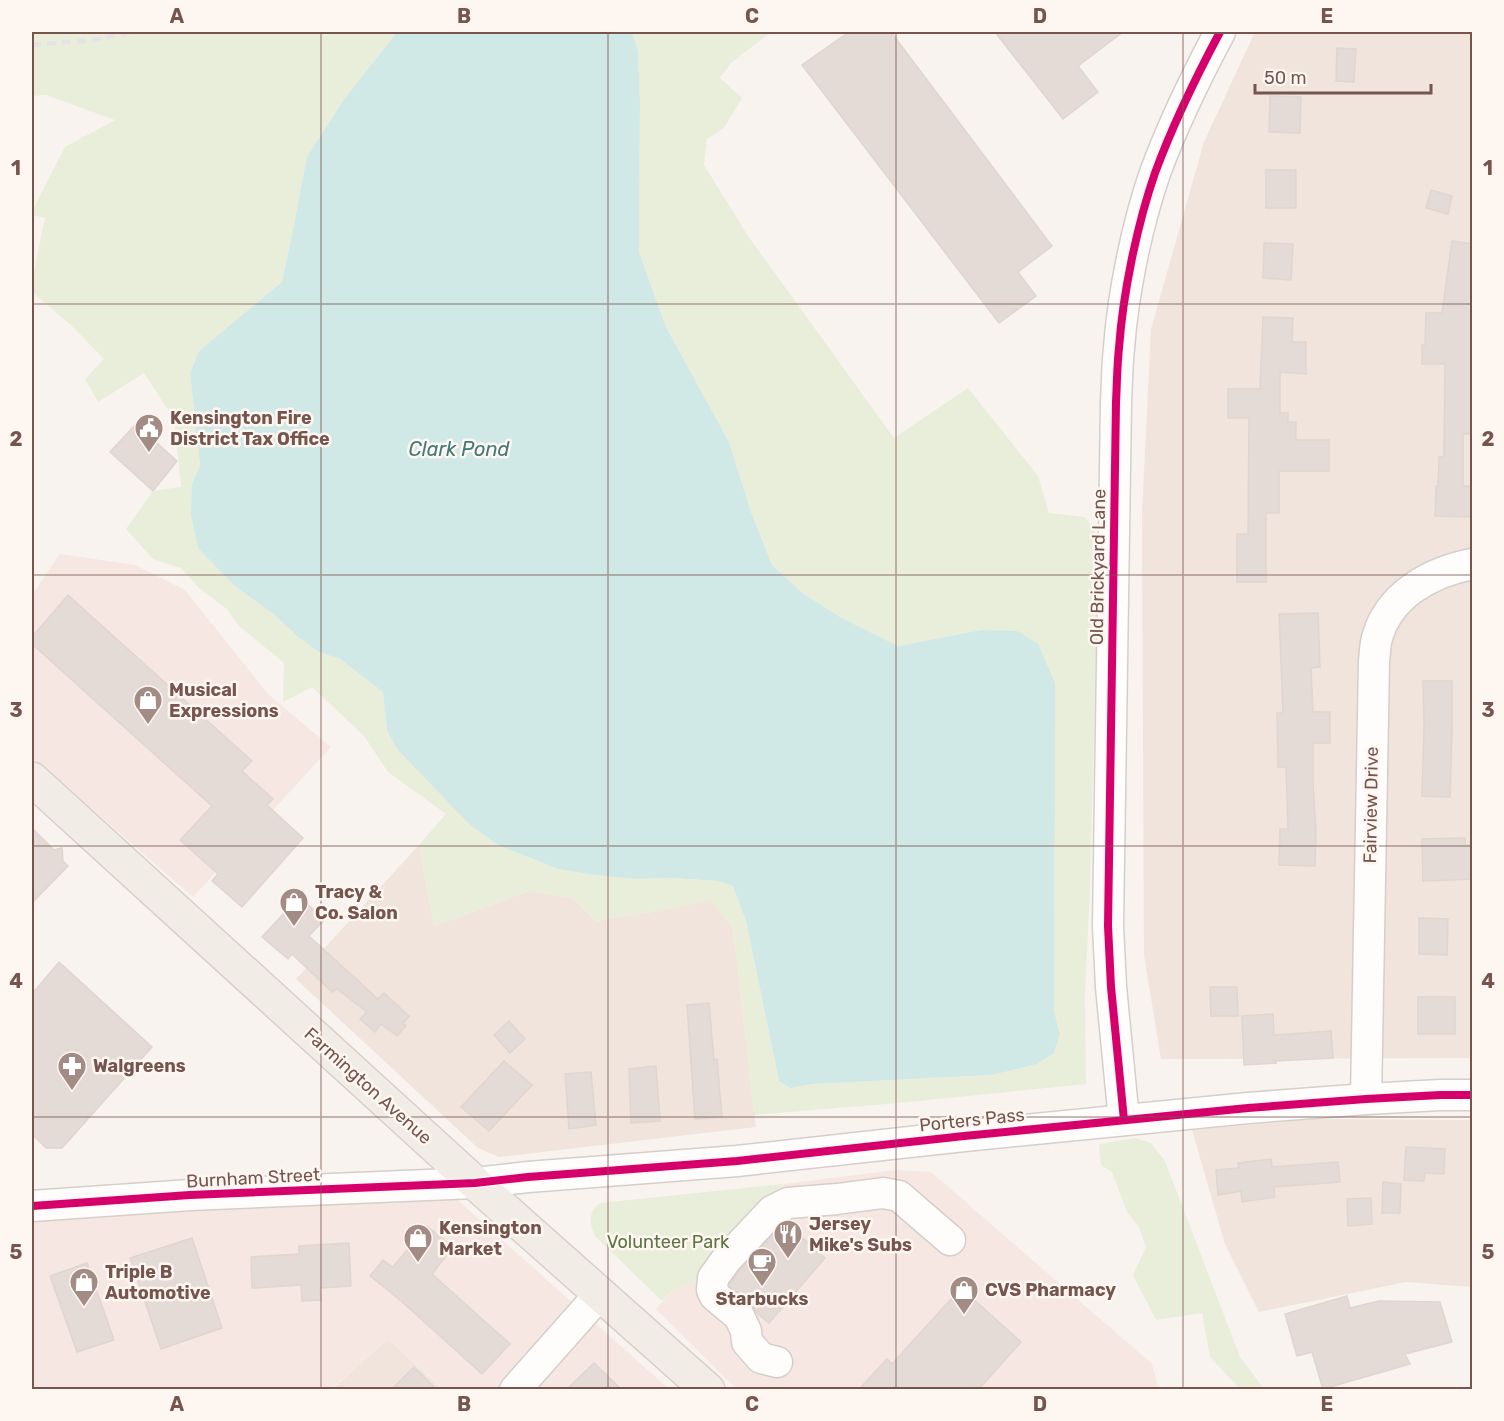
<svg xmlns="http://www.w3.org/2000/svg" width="1504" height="1421" viewBox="0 0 1504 1421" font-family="Rubik,sans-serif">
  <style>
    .residential { fill: #f0e4dc }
    .commercial { fill: #f7e7e3 }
    .green { fill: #e9eeda }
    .water { fill: #d0e9e6 }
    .building { fill: #e4dad6; stroke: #e1d5d0; stroke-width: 1.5 }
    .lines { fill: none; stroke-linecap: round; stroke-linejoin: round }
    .minor-casing { stroke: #d6ceca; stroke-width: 33 }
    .major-casing { stroke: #d9cfcb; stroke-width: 36 }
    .minor { stroke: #fefdfc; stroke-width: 30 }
    .major { stroke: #f2ece7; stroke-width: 33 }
    .rail { stroke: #e4e3e6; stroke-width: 4.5; stroke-dasharray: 9 6; stroke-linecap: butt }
    .cycleway-casing { stroke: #fef6f1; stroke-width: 11 }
    .cycleway { stroke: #d6006c; stroke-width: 8 }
    .grid { fill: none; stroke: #76554e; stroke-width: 1.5; stroke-opacity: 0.55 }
    .labels { text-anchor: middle; stroke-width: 5; stroke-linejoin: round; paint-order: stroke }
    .poi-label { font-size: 18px; font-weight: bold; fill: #76554e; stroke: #fef6f1; text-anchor: start }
    .street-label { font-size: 18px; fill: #76554e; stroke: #fef6f1 }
    .park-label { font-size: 18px; fill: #5c7543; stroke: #fef6f1 }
    .water-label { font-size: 20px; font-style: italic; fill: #427a78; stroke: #fef6f1 }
    .neatline { fill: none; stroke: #76554e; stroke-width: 2 }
    .grid-label { font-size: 20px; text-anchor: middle; font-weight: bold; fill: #76554e }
  </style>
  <rect width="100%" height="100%" fill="#f8f3ee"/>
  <g class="residential">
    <path d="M1255,32H1472V1058L1161,1059L1144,955L1142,513L1151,329L1204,142Z"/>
    <path d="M419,845L434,926L529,891L572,898L596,921L659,911L711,899L733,929L756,1127L499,1157L478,1148L296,979Z"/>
    <path d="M1315,1119L1472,1120V1287L1406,1282L1259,1312L1225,1244L1192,1130Z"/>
    <path d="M388,1339L442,1389L331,1390Z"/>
  </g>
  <g class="commercial">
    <path d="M60,554L135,565L185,590L268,694L331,747L193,897L32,757V595Z"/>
    <path d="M895,1170L931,1172L1152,1364L1159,1389H736L656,1309L673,1290L701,1278L784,1184Z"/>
    <path d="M453,1196L669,1389H443L388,1339L331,1389L32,1390V1219Z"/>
  </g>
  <g class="green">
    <path d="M32,32H397L345,98L294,225L282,282L199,351L190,373L200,465L192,484L275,615L298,637L319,652L340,659L383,692L387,730L498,845L558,869L595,875L635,879L672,878L718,881L733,886L746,921L779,1081L790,1087L813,1084L992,1075L1037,1064L1054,1053L1060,1034L1054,1011L981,630L898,646L840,617L804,594L772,565L751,512L729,442L666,327L639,252L640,101L638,51L632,32H771L731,63L720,78L742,98L724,128L707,139L704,165L748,236L894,438L968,388L1038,476L1049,513L1085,517L1099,539L1090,887L1085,995L1086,1084L899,1103L754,1115L733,929L711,900L659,911L596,921L572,898L529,891L434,926L419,845L446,814L388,772L364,736L312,687L283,702L284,663L239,626L227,609L199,588L181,568L153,559L126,529L153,491L181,487L174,419L144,373L98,402L85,379L104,359L73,327L32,292V281L45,218L32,215V211L65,147L115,120L46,95L32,96Z"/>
    <path d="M1135,1138L1151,1143L1165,1161L1240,1357L1264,1389H1240L1210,1357L1202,1313L1156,1320L1133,1275L1146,1247L1139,1227L1127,1212L1112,1172L1101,1165L1099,1144Z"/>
    <path d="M784,1184L701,1278L673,1290L662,1301L595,1236C589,1224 588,1211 600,1203Z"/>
  </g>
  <path class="water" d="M397,32H632L638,51L640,101L639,252L666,327L729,442L751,512L772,565L804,594L840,617L898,646L981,630L1017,631L1038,644L1055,683L1054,1011L1060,1034L1054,1053L1037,1064L992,1075L813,1084L790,1088L779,1081L746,921L733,886L718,881L672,878L635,879L595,875L558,869L498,845L469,824L397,749L387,730L383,692L340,659L319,652L298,637L275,615L235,586L198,548L191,515L192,484L200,465L190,373L199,351L282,282L294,225L307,157L345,98Z"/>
  <g class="building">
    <path d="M849,32H891L1052,246L1018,272L1036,296L999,323L802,65Z"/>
    <path d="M995,32H1123L1078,66L1098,92L1063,119Z"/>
    <path d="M1337,48L1356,49L1354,82L1336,81Z"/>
    <path d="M1270,96L1301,97L1300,133L1269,132Z"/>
    <rect x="1266" y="170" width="30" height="38"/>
    <path d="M1431,190L1452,196L1448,214L1426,208Z"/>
    <path d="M1452,241L1473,244L1471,397H1473V434H1463V486H1473L1472,517L1435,516L1436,486H1438L1439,457H1444L1445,364H1422V345H1425L1426,313H1442Z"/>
    <path d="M1264,243L1293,244L1291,280L1263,278Z"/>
    <path d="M1263,317L1293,318L1292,342H1306V374L1280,372V413H1288V422H1296V440H1329V471H1279V513H1266V582H1237V534H1248L1249,418H1228V389H1260Z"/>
    <path d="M136,424L177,461L153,491L110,452Z"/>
    <path d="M68,595L252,761L242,771L273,799L267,805L303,838L242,907L212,881L218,874L180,840L212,806L32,644V637Z"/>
    <path d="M1318,613L1320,667L1311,668L1313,712H1330V743H1313V784L1316,830L1315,866L1279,865L1280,829H1288L1286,767H1278L1277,713H1283L1279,614Z"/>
    <path d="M1423,681H1452V731L1450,797L1422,796L1424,727Z"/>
    <path d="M32,828L54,850L62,848L63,861L68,866L32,903Z"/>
    <path d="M1465,838V845H1473V879L1423,881L1422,839Z"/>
    <path d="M299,897L325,919L309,936L378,999L384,993L409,1016L403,1023L406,1026L397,1036L381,1024L375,1032L360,1019L367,1012L337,989L332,992L292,954L288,959L262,937Z"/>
    <path d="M1419,918L1448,919L1447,955L1419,954Z"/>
    <path d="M59,962L152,1047L62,1148H46L32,1134V994Z"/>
    <path d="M1210,987H1237L1238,1016H1211Z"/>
    <rect x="1418" y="997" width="37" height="37"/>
    <path d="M709,1003L714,1060L717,1059L722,1117L695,1119L687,1005Z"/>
    <path d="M1273,1014L1274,1035L1331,1031L1333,1058L1276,1061V1063L1244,1065L1242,1016Z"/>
    <path d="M509,1021L525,1039L510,1053L494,1035Z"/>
    <path d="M504,1061L532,1085L489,1131L461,1107Z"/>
    <path d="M656,1066L660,1121L631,1123L629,1069Z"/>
    <path d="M591,1072L596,1125L569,1129L565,1074Z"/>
    <path d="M1406,1147L1445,1149L1444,1174L1425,1173L1424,1181L1404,1180Z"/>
    <path d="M1271,1159L1272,1167L1338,1162L1340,1182L1274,1187L1275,1197L1242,1202L1241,1191L1218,1195L1216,1170L1239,1168L1238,1163Z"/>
    <path d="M1383,1182L1401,1184L1400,1213H1382Z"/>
    <path d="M1371,1198L1372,1224L1348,1226L1347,1199Z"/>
    <path d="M786,1223L825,1258L769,1323L757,1313L750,1303L730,1286V1284L739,1271L782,1225Z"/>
    <path d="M427,1226L453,1247L432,1274L510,1344L482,1374L400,1300L370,1276L383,1260L393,1267Z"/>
    <path d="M192,1238L222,1328L161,1349L130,1258Z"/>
    <path d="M349,1243L351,1286L320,1288L321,1300L302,1301L301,1285L252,1288L251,1257L299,1254V1246Z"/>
    <path d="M87,1263L114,1340L77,1352L50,1276Z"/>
    <path d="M961,1288L1021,1342L979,1389H859L887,1359L892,1364Z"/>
    <path d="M1347,1296L1350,1308L1379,1301L1440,1302L1452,1342L1405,1354L1410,1364L1323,1389L1312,1352L1297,1356L1285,1314Z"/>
    <path d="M594,1363L621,1389H567Z"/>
    <path d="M414,1367L436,1389H392Z"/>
  </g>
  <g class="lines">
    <g class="minor-casing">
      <g id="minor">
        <path d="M1366,1099L1374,661C1375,653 1375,645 1377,638C1389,594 1432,572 1472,564"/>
        <path d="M1124,1120L1111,987L1108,926L1116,402C1117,384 1117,366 1119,348C1123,293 1137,225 1155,173C1173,124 1196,77 1220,32"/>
        <path d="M32,1206L190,1195L475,1183L528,1177L737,1161L964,1136L1248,1108L1366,1099L1440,1095H1472"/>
        <path d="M777,1362L761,1358L747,1342L746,1331L739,1316L715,1296L712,1290L713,1278L726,1260L772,1211L788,1203L837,1199L883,1193L899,1196L950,1240"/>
        <path d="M515,1390L600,1294"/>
      </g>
    </g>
    <g class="major-casing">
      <path id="major" d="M32,779L475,1183L708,1390"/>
    </g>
    <use href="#minor" class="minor"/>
    <use href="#major" class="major"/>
    <path class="rail" d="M32,45L94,40L132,32"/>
    <g class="cycleway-casing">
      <g id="cycleway">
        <path d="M1124,1120L1111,987L1108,926L1116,402C1117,384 1117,366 1119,348C1123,293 1137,225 1155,173C1173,124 1196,77 1220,32"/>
        <path d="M32,1206L190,1195L475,1183L528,1177L737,1161L964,1136L1248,1108L1366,1099L1440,1095H1472"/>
      </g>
    </g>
    <use href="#cycleway" class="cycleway"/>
  </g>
  <path class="grid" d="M321,32V1390M608,32V1390M896,32V1390M1183,32V1390M32,304H1472M32,575H1472M32,846H1472M32,1117H1472"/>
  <defs>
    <g id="civic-pin" transform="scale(1.5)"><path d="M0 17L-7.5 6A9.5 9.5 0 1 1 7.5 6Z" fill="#a48c86" stroke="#fef6f1"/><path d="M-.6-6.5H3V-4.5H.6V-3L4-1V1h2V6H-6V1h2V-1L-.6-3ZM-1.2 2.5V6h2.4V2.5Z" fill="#fff"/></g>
    <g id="shop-pin" transform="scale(1.5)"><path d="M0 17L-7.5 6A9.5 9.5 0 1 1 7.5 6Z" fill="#a48c86" stroke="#fef6f1"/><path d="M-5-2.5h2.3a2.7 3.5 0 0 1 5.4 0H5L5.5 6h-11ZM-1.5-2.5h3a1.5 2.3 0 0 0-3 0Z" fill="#fff"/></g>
    <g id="pharmacy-pin" transform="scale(1.5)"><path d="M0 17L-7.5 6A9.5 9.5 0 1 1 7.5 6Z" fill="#a48c86" stroke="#fef6f1"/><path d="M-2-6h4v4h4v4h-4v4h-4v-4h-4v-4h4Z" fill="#fff"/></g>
    <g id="restaurant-pin" transform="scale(1.5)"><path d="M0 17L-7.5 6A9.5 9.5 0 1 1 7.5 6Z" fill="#a48c86" stroke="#fef6f1"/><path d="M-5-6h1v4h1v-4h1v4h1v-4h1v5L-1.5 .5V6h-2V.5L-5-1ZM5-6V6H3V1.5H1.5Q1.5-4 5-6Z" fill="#fff"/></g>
    <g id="cafe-pin" transform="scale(1.5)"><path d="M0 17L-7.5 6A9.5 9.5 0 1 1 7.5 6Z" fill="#a48c86" stroke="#fef6f1"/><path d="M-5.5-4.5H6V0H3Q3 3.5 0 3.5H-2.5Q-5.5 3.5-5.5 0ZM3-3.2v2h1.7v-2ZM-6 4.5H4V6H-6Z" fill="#fff"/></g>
  </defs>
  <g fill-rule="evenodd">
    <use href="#civic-pin" x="149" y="428"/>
    <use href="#shop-pin" x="148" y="700"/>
    <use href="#shop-pin" x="294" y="902"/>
    <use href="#pharmacy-pin" x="72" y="1066"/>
    <use href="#restaurant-pin" x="788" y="1234"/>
    <use href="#shop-pin" x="418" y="1238"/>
    <use href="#cafe-pin" x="762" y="1262"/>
    <use href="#shop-pin" x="84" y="1282"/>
    <use href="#shop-pin" x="964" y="1290"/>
  </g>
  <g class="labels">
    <g class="poi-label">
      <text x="170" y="424">Kensington Fire<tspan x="170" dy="21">District Tax Office</tspan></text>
      <text x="169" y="696">Musical<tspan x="169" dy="21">Expressions</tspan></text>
      <text x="315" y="898">Tracy &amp;<tspan x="315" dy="21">Co. Salon</tspan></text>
      <text x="93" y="1072">Walgreens</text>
      <text x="809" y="1230">Jersey<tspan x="809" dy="21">Mike's Subs</tspan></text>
      <text x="439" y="1234">Kensington<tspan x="439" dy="21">Market</tspan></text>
      <text x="105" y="1278">Triple B<tspan x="105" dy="21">Automotive</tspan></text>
      <text x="985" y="1296">CVS Pharmacy</text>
      <text x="762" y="1305" text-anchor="middle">Starbucks</text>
    </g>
    <g class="street-label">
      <text transform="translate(1098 567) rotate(-89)" y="6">Old Brickyard Lane</text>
      <text transform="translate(1371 805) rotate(-89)" y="6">Fairview Drive</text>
      <text transform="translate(368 1086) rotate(42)" y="6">Farmington Avenue</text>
      <text transform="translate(972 1120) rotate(-6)" y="6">Porters Pass</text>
      <text transform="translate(253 1178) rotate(-3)" y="6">Burnham Street</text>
    </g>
    <g class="park-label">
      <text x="668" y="1248">Volunteer Park</text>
    </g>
    <g class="water-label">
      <text x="459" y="456">Clark Pond</text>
    </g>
  </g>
  <rect width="1504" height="1421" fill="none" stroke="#fef6f1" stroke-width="66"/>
  <path d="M1255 84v9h176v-9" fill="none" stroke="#76554e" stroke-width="3"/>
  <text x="1264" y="84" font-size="18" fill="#76554e" stroke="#fef6f1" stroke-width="4.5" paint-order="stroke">50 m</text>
  <rect x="33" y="33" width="1438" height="1355" class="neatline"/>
  <g class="grid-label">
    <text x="177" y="23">A</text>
    <text x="464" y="23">B</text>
    <text x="752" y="23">C</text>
    <text x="1040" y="23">D</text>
    <text x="1327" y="23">E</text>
    <text x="16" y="175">1</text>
    <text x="1488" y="175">1</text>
    <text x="16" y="446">2</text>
    <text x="1488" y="446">2</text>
    <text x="16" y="717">3</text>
    <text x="1488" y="717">3</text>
    <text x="16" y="988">4</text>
    <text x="1488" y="988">4</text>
    <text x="16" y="1259">5</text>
    <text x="1488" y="1259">5</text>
    <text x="177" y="1411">A</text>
    <text x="464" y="1411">B</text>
    <text x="752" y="1411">C</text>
    <text x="1040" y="1411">D</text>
    <text x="1327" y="1411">E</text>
  </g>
</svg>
